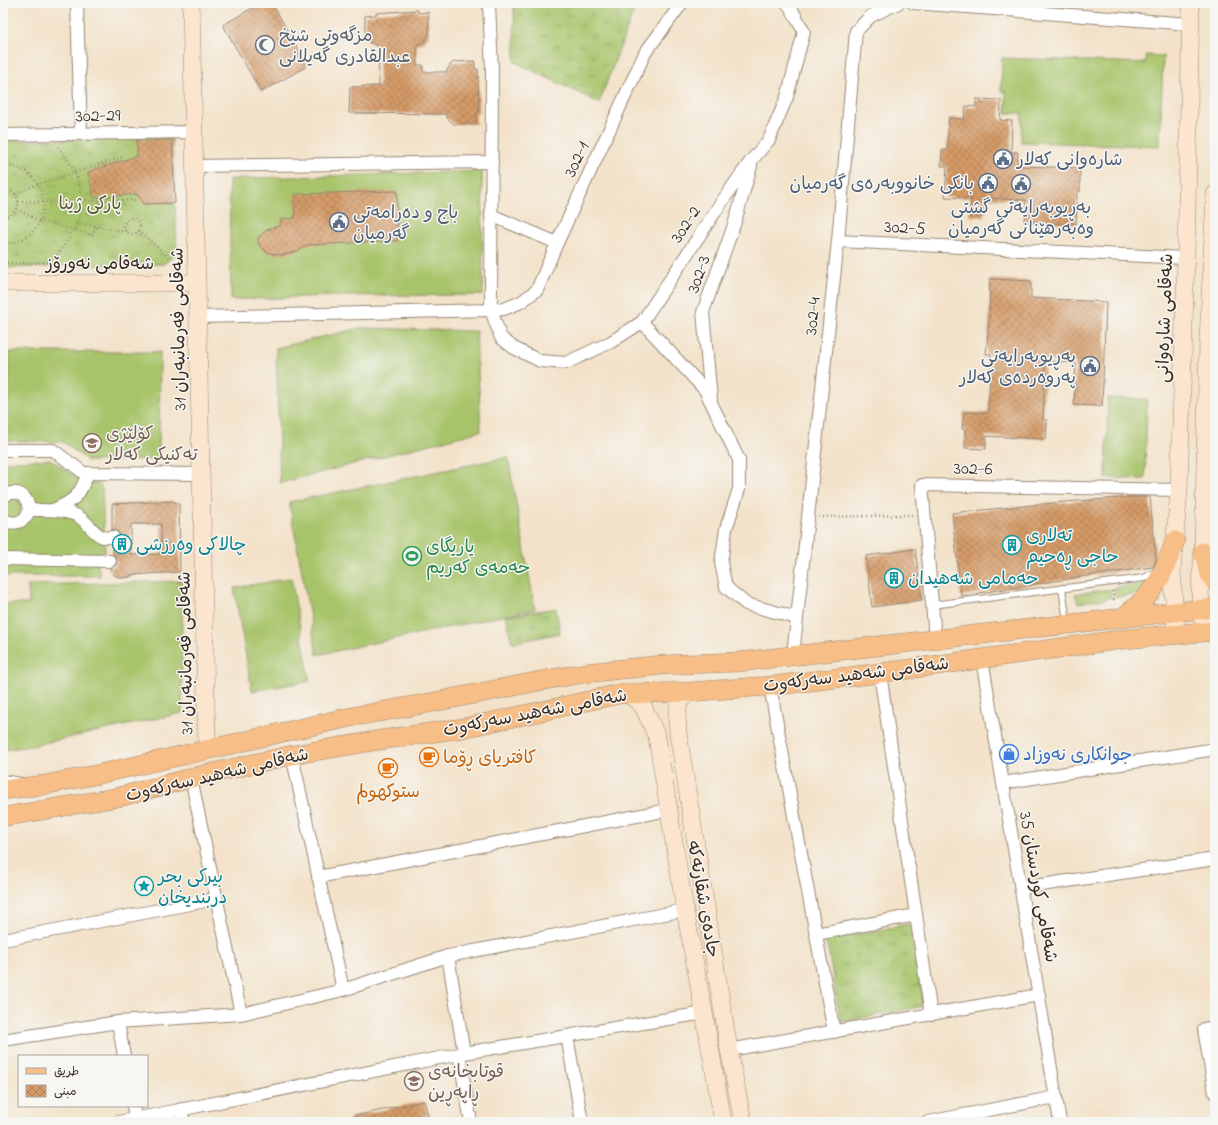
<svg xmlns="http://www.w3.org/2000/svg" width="1218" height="1125" viewBox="0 0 1218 1125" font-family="'Indie Flower','Playpen Sans Arabic',sans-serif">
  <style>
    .grass { fill: url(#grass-tufts); stroke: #727744 }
    .garden { fill: #a8c46a; stroke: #727744 }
    .building { fill: url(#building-cross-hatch); fill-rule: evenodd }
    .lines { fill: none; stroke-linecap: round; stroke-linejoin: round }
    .lane-casing { stroke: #978674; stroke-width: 8 }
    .street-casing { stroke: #978674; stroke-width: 14 }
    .secondary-casing { stroke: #978674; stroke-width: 18 }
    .primary-casing { stroke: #978674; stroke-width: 20 }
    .path { stroke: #978674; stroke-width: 2.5; stroke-dasharray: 1 3; stroke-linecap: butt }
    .lane { stroke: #fff; stroke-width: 6 }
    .street { stroke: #fff; stroke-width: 12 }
    .secondary { stroke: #fce5cf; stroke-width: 17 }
    .primary { stroke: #f7be87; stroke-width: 19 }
    .labels { text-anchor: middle; stroke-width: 3; stroke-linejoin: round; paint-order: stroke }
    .worship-label { font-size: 18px; fill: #5b616d; stroke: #f6f6f2; text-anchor: start }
    .street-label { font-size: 18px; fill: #3b2a1e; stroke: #f6f6f2 }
    .service-label { font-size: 18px; fill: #4e5e75; stroke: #f6f6f2; text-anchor: start }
    .park-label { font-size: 18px; fill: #5c5835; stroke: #f6f6f2 }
    .education-label { font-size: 18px; fill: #785e54; stroke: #f6f6f2; text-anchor: start }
    .culture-label { font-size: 18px; fill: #0d838f; stroke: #f6f6f2; text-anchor: start }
    .leisure-label { font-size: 18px; fill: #27864d; stroke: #f6f6f2; text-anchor: start }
    .shop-label { font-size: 18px; fill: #366cbe; stroke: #f6f6f2; text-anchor: start }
    .food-label { font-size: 18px; fill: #c56008; stroke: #f6f6f2; text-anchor: start }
  </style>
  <defs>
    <pattern id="grass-tufts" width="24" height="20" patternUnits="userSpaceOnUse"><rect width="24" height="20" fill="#a8c46a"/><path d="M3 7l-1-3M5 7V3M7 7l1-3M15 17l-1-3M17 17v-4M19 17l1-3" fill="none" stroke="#8a9f57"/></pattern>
    <pattern id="building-cross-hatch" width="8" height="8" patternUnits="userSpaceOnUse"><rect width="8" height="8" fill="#d59b68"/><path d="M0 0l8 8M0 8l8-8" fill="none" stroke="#ae7f55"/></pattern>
  </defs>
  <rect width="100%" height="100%" fill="#f6f6f2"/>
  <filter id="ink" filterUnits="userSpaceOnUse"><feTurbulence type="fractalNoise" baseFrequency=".025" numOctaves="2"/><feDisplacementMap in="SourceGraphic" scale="8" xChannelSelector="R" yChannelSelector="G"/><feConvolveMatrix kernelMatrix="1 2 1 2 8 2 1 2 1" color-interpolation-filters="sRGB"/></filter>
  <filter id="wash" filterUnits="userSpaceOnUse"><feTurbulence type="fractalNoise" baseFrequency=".012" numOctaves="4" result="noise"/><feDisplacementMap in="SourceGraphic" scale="16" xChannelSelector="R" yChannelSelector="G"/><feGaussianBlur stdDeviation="0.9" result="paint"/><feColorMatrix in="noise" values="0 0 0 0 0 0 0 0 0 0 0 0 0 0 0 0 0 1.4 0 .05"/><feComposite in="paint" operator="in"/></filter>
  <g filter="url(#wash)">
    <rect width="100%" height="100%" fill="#f3e2c9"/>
    <g class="grass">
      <path d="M514,3H641L633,13L599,103L515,62Z"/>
      <path d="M172,138L177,253L164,264L3,268V141Z"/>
      <path d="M556,608L560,633L512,643L506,616Z"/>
      <path d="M909,924L924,1006L841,1022L826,940Z"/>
    </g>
    <g class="garden">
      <path d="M1146,55L1163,56L1160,146L1021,142L1022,113H1006V92L1001,91L1002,58L1146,63Z"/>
      <path d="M482,171L483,295L326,296L231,300L229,179Z"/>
      <path d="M360,328L476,331L481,431L280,483L276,348Z"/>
      <path d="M9,352H160L159,459L88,461L63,442L8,441Z"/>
      <path d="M1108,398L1147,399L1145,479L1106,478Z"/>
      <path d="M508,457L535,609L317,655L289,502Z"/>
      <path d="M50,459L84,483H98L102,488L105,553H95L100,576H3V462Z"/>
      <path d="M291,578L310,681L252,691L234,588Z"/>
      <path d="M182,581V713L31,746L3,750V604H29L28,585Z"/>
      <path d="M1147,583L1139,594L1115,597L1113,588Z"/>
      <path d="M1110,589L1111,598L1078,603L1075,594Z"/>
    </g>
    <g id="blocks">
      <g class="building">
        <path d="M261,3H272L307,66L261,92L223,25Z"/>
        <path d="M418,10V13L428,12L429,35L424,42L417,45V65H423V72H446L451,64L454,62L475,61V69H478L479,113H476V124H454L448,119L445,114L349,113L350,87L379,86L378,46L369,42L366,38L365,35V16L376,15V13Z"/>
        <path d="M976,99L1001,100L1000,120L1012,121L1011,152H1018L1017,166L1080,168V192H1077L1076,224L1024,222L1026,200L984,198V217L969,216L971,198L945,197L947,166H941L942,150H947L949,118L964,119L966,106L976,107Z"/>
        <path d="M137,140H172L175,203L143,204L137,194L94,198L88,172L137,156Z"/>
        <path d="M397,191V241L306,245L298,251L282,255L274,254L267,252L262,248L259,245L258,239L260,236L267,230L281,225V219L295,218V194Z"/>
        <path d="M990,279L1031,281V298L1106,302L1102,406L1074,405L1076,363L1045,361L1043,420H1047L1046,439L986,436V449L965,448V430L962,429L964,412L988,413L991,354H986L989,323Z"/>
        <path d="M1134,497H1150L1156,560L1153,567L1073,578L961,596L952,513L1064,502Z"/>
        <path d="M172,501L179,504L180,572L130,575V577L122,578L114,575L111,571L110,568L116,565L117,561L116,557L113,554V545L117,543L120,537L119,533L116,530H112V504ZM131,524H161V554L131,555Z"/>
        <path d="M915,549L922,600L872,607L866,556Z"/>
        <path d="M424,1101L430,1122H350V1117Z"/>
      </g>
    </g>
  </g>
  <g filter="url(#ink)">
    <use href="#blocks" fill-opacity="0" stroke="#978674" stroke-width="1"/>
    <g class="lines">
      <g class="lane-casing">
        <g id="lane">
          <path d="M1062,588L1067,622"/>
          <path d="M932,605L1144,578L1157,571"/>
          <path d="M3,778L21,781"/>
        </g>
      </g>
      <g class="street-casing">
        <g id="street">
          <path d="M77,3L81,134"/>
          <path d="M489,3L492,71L491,310L501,338L514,348L540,361L566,363L611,342L642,322L723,200L750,162L769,140L787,97L804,32L791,8L787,3"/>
          <path d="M913,3L1190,24"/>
          <path d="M3,135L194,132"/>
          <path d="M195,166L492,162"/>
          <path d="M491,215L557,243"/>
          <path d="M838,241L1186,258"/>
          <path d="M198,317L491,310L504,309L521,302L537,290L557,243L645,53L682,3"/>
          <path d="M642,322L705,390L739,460V489L726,529L721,563L726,587L746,604L797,618"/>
          <path d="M711,399L703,312L734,225L751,166"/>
          <path d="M3,450H53L84,473L201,474"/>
          <path d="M3,497C24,481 40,515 18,522C12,524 7,522 3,518"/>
          <path d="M29,510C44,510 61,509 76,515C87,520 93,534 103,537C105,538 110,537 113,537"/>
          <path d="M53,510C75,501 80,495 88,473"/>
          <path d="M3,559L110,561"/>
          <path d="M935,639L922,485L1179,490"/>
          <path d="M793,655L838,241L856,31L871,16L898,3"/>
          <path d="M982,659L1060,1122"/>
          <path d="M880,673L931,1015"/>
          <path d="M770,686L834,1032"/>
          <path d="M292,755L343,990"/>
          <path d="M191,778L241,1014"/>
          <path d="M1003,783L1215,749"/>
          <path d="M318,877L668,810"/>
          <path d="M1021,888L1215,859"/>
          <path d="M816,934L916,915"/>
          <path d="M3,940L216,899"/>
          <path d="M448,956L464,1053"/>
          <path d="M118,1022L124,1056"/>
          <path d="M1215,1027L1204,1029L1215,1093"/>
          <path d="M567,1036L582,1122"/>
          <path d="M3,1040L118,1022L241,1014L343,990L448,956L685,910"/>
          <path d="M729,1050L1039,995"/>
          <path d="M459,1054L471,1122"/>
          <path d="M133,1106L135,1119"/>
          <path d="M181,1109L184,1122"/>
          <path d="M119,1122L464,1053L704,1013"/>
          <path d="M928,1122L1056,1097"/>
        </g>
      </g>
      <g class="secondary-casing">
        <g id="secondary">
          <path d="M191,3L207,749"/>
          <path d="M3,283H197"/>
          <path d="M1204,632L1200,593L1203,552L1208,341L1215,194"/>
          <path d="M1176,634L1172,571L1179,490L1186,258L1191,3"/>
          <path d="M689,692L679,702L677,716L678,733L729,1050L743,1122"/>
          <path d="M627,693L643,706L657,737L685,910L704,1013L723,1122"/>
        </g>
      </g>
      <g class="primary-casing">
        <g id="primary">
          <path d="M1203,552L1210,574L1215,582"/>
          <path d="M1123,617C1155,594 1162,578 1175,541"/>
          <path d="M3,790L44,785L95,775L351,717L429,703L545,680L585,673L662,665L738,662L1174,612L1215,608"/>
          <path d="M3,817L119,797L191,778L292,755L374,741L463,728L547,710L619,694L689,692L770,686L880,673L1125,639L1215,631"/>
        </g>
      </g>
      <g class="path">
        <path d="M4,147L3,165L4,189"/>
        <path d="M3,165C50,167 59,228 15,242C11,243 7,243 3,244"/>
        <path d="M15,194L38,184L123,157"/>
        <path d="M18,202L136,200"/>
        <path d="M17,209L40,221L92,235L97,226"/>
        <path d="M3,217C23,216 23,190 4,189"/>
        <circle cx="132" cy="226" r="8"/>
        <path d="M78,223L126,232"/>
        <path d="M138,231L170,258"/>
        <path d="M3,263C10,263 44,264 49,261C56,258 63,248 67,241C91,208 83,177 58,147"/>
        <path d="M3,269V217"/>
        <path d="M819,517L912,515"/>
        <path d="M1112,591L1114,600"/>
      </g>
      <use href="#lane" class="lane"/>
      <use href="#street" class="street"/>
      <use href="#secondary" class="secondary"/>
      <use href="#primary" class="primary"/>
    </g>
  </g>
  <defs>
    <g id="mosque-ring" transform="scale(1)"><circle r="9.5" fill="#f6f6f2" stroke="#6b7280" stroke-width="1.5"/><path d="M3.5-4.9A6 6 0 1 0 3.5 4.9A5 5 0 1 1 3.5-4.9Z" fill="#6b7280"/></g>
    <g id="civic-ring" transform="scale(1)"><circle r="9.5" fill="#f6f6f2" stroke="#5c6f8a" stroke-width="1.5"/><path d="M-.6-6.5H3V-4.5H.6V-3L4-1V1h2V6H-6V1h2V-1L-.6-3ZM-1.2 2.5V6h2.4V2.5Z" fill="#5c6f8a"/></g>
    <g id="university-ring" transform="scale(1)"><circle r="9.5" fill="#f6f6f2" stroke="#8d6e63" stroke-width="1.5"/><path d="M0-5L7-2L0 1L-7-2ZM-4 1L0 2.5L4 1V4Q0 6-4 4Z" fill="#8d6e63"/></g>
    <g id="building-ring" transform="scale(1)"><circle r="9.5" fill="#f6f6f2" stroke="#0f9aa8" stroke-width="1.5"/><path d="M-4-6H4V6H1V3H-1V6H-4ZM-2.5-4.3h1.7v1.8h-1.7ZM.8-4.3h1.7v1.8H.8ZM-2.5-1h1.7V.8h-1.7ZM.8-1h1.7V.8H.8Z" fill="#0f9aa8"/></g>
    <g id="stadium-ring" transform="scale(1)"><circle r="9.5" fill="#f6f6f2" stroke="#2e9e5b" stroke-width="1.5"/><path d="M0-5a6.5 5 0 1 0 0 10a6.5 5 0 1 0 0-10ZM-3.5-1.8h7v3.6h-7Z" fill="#2e9e5b"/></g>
    <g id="shop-ring" transform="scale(1)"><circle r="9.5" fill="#f6f6f2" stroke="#3f7fe0" stroke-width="1.5"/><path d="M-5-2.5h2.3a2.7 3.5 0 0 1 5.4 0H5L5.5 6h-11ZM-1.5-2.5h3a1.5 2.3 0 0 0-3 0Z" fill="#3f7fe0"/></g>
    <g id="cafe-ring" transform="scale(1)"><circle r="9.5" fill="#f6f6f2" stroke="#e8710a" stroke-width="1.5"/><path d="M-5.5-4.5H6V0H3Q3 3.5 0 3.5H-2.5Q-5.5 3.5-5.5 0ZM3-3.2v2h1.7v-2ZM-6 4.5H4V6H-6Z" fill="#e8710a"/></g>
    <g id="sight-ring" transform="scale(1)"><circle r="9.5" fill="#f6f6f2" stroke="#0f9aa8" stroke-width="1.5"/><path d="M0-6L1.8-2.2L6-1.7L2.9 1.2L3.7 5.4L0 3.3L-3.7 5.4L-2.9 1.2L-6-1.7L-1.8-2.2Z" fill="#0f9aa8"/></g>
    <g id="school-ring" transform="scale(1)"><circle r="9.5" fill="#f6f6f2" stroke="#8d6e63" stroke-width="1.5"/><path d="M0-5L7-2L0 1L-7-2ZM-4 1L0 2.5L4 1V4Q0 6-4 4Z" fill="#8d6e63"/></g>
  </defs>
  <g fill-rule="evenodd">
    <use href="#mosque-ring" x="265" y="45"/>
    <use href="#civic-ring" x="1003" y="159"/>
    <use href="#civic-ring" x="988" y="183"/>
    <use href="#civic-ring" x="1021" y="184"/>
    <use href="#civic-ring" x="339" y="222"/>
    <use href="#civic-ring" x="1090" y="366"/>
    <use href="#university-ring" x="92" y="443"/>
    <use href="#building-ring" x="122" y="544"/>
    <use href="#building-ring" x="1012" y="545"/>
    <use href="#stadium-ring" x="412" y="556"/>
    <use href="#building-ring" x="894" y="578"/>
    <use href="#shop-ring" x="1009" y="754"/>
    <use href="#cafe-ring" x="429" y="757"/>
    <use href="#cafe-ring" x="388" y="768"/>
    <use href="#sight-ring" x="144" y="886"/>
    <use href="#school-ring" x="414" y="1081"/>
  </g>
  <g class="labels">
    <g class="worship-label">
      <text x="279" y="41">مزگەوتی شێخ<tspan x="279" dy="21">عبدالقادری گەیلانی</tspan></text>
    </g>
    <g class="street-label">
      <text transform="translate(98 115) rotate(-1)" y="6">302-29</text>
      <text transform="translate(576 159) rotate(-65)" y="6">302-1</text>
      <text transform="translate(685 224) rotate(-57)" y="6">302-2</text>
      <text transform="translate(905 227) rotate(3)" y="6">302-5</text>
      <text x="100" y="269">شەقامی نەورۆز</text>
      <text transform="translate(698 274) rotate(-71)" y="6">302-3</text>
      <text transform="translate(812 316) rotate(-84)" y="6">302-4</text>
      <text transform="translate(1164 318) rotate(-88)" y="6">شەقامی شارەوانی</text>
      <text transform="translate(178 329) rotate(-91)" y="6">شەقامی فەرمانبەران 31</text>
      <text transform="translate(973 468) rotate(1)" y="6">302-6</text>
      <text transform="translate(185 653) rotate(-91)" y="6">شەقامی فەرمانبەران 31</text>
      <text transform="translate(856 674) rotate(-7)" y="6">شەقامی شەهید سەرکەوت</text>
      <text transform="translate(535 712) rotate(-11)" y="6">شەقامی شەهید سەرکەوت</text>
      <text transform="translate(217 774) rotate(-13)" y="6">شەقامی شەهید سەرکەوت</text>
      <text transform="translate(1039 887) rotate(80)" y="6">شەقامی کوردستان 35</text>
      <text transform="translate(704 899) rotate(80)" y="6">جادەی شقارتەکە</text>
    </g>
    <g class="service-label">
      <text x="1017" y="165">شارەوانی کەلار</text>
      <text x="974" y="189" text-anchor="end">بانکی خانووبەرەی گەرمیان</text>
      <text x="1021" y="213" text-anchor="middle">بەڕیوبەرایەتی گشتی<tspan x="1021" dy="21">وەبەرهێنانی گەرمیان</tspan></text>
      <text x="353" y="218">باج و دەرامەتی<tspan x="353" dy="21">گەرمیان</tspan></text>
      <text x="1076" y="362" text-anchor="end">بەڕیوبەرایەتی<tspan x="1076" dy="21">پەروەردەی کەلار</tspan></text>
    </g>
    <g class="park-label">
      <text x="90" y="209">پارکی ژینا</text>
    </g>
    <g class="education-label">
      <text x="106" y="439">کۆلێژی<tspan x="106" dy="21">تەکنیکی کەلار</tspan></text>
      <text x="428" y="1077">قوتابخانەی<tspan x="428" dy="21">ڕاپەڕین</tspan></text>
    </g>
    <g class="culture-label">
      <text x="1026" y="541">تەلاری<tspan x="1026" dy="21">حاجی ڕەحیم</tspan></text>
      <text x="136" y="550">چالاکی وەرزشی</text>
      <text x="908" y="584">حەمامی شەهیدان</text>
      <text x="158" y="882">بيركى بحر<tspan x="158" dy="21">دربنديخان</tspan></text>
    </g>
    <g class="leisure-label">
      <text x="426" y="552">یاریگای<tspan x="426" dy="21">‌حەمەی کەریم</tspan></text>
    </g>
    <g class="shop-label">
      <text x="1023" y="760">جوانکاری نەوزاد</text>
    </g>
    <g class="food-label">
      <text x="443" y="763">کافتریای ڕۆما</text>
      <text x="388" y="797" text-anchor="middle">ستوكهولم</text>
    </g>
  </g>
  <rect width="1218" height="1125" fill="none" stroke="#f6f6f2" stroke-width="16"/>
  <rect x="18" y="1055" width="130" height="52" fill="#f6f6f2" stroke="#aba49d"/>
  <rect x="26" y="1068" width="20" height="6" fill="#f7be87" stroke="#aba49d"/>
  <text x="54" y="1075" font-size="12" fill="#3b2a1e">طريق</text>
  <rect x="26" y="1085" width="20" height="12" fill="url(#building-cross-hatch)" stroke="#aba49d"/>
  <text x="54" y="1095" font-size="12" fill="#3b2a1e">مبنى</text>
</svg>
